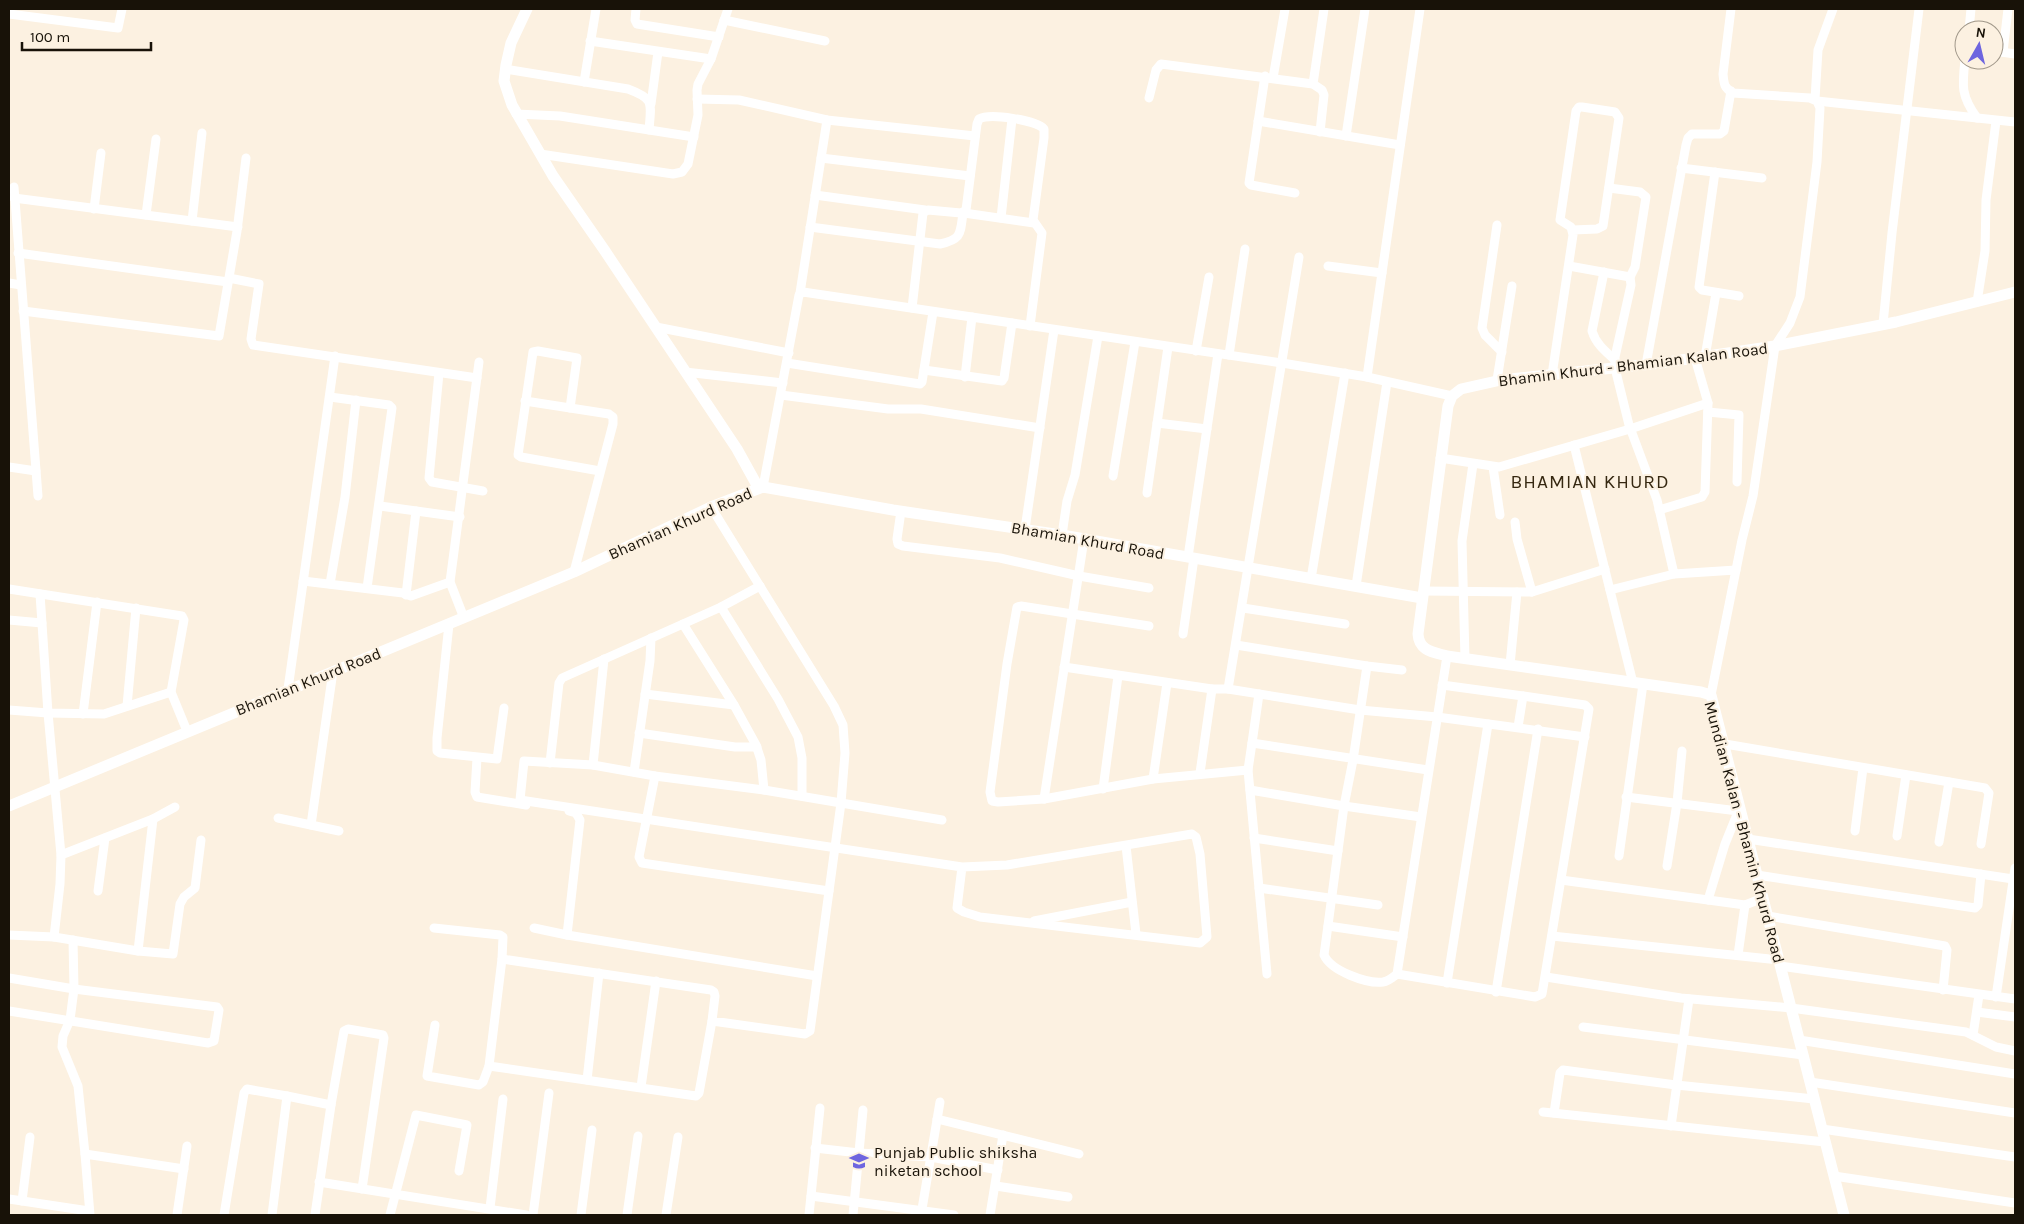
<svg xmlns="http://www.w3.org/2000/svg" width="2024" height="1224" viewBox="0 0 2024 1224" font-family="Karla,sans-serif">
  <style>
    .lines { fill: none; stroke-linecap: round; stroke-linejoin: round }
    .minor { stroke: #fff; stroke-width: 9 }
    .tertiary { stroke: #fff; stroke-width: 11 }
    .labels { text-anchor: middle; stroke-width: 4; stroke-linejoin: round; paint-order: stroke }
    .street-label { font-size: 16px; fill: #181208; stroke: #fcf1e1 }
    .poi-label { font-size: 16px; fill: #181208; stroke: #fcf1e1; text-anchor: start }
    .quarter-label { font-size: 19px; letter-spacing: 1px; fill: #362811; stroke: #fcf1e1 }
  </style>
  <rect width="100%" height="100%" fill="#fcf1e1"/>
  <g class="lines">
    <g class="minor">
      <path d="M636,9L635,20L637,24L719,37"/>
      <path d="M9,14L118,28L122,9"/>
      <path d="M724,20L825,41"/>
      <path d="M1969,30L1971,9"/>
      <path d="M590,41L711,59"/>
      <path d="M1994,51L2015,54"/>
      <path d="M2003,52L2008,9"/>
      <path d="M1965,60C1962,86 1961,96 1977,118"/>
      <path d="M505,69L628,89C655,99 651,103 649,130"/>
      <path d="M1265,76L1249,183L1251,185L1295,193"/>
      <path d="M1273,78L1285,9"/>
      <path d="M584,82L596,9"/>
      <path d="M1313,84L1324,9"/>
      <path d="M1149,98L1156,70L1161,64L1313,84L1322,90L1324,95L1320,132"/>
      <path d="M697,99L739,100L827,120L975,136"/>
      <path d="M1815,99L1818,50L1833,9"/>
      <path d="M1817,101L2015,122"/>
      <path d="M651,104L658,52"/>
      <path d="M516,114L560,116L694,137"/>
      <path d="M1258,121L1400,145"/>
      <path d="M1346,136L1365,9"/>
      <path d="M540,154L673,174L682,172L688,164L698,115L697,90L698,84L711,59L728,9"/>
      <path d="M821,158L970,176"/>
      <path d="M1681,168L1762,178"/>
      <path d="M1715,172L1699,287L1702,290L1739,296"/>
      <path d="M14,187L38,496"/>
      <path d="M1609,188L1640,192L1646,197L1635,267L1630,277"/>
      <path d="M815,195L925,210"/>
      <path d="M14,198L238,227"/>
      <path d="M94,209L101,153"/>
      <path d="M964,213L1034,223"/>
      <path d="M146,215L156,139"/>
      <path d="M1001,218L1012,119"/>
      <path d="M192,221L202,133"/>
      <path d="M1497,225L1482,328L1485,335L1502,352"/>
      <path d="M810,227L940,244C962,239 960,234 963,213"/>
      <path d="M18,253L228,282"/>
      <path d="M1328,266L1382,273"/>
      <path d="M1569,266L1630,277L1631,285L1615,357V368L1629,425L1657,500L1674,574L1736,570"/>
      <path d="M1604,272L1592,331C1596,344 1605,351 1615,360"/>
      <path d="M229,278L259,284L251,339L253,345L477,378"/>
      <path d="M9,283L21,285"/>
      <path d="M800,293L827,120"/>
      <path d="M1977,302L1985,251L1986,200L1996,121"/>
      <path d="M912,308L923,213L928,210L961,213L966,210L977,124L979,119C990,113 1036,120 1044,129V138L1033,220L1042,233L1030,326"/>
      <path d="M23,311L219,336L237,231L246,158"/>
      <path d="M1883,324L1892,233L1919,9"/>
      <path d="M656,327L789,353"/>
      <path d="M1196,351L1209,277"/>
      <path d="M1229,355L1245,249"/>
      <path d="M1705,357L1716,293"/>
      <path d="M787,363L920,384L922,382L933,312"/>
      <path d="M1646,365L1686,145L1688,138L1692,134H1720L1724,131L1731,91"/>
      <path d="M924,370L1002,381L1004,378L1012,323"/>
      <path d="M685,372L783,383"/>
      <path d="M439,373L429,478L432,482L483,491"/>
      <path d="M1552,375L1573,235L1571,227L1560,220L1576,111L1579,107H1582L1615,112L1619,118L1603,226L1597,229L1573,230"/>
      <path d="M965,377L972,317"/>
      <path d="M1367,377L1420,9"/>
      <path d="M1497,380L1512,286"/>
      <path d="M781,395L888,409H921L1040,428"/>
      <path d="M330,397L389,405L392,408L367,588"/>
      <path d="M525,401L609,414L613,417V424L574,572"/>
      <path d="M570,408L577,358L538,351L533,352L518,455L521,457L600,471"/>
      <path d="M1708,412L1739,415L1737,482"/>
      <path d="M1157,423L1207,429"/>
      <path d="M1574,445L1633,683"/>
      <path d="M1440,458L1499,467L1630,429L1708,403"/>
      <path d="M9,467L36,471"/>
      <path d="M1493,467L1500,515"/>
      <path d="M1113,476L1135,342"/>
      <path d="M763,487L799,295L803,292L1282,363L1367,377L1452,396"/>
      <path d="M1147,493L1168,347"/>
      <path d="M380,506L460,517"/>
      <path d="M1659,510L1702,497L1705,492L1708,403L1695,358"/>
      <path d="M901,511L897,539L898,544L903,546L1000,558L1079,576L1149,588"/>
      <path d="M1515,522L1517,539L1532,592"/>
      <path d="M1025,529L1054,330"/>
      <path d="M1062,535L1067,501L1075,475L1098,336"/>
      <path d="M1188,557L1218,354"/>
      <path d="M1311,579L1345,373"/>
      <path d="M303,581L403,593L411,596L450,582"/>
      <path d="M330,584L345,497L356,400"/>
      <path d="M1356,586L1387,382"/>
      <path d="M9,589L182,616L184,620L171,692L187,731"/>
      <path d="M1610,590L1674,574"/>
      <path d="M1423,591L1532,592L1605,569"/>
      <path d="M40,594L48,713L104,714L171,692"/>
      <path d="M406,595L416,511"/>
      <path d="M721,607L778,699L798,737L802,758V796"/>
      <path d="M1243,608L1345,624"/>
      <path d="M464,618L450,582L479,362"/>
      <path d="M9,620L42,623"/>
      <path d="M449,624L437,738V751L440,753L497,759L504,708"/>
      <path d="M683,624L734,705L756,745L761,760L764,790"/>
      <path d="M1149,626L1021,606L1017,607L1007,664L990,792L992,801L998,802L1044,799L1153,779L1248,770"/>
      <path d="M1183,634L1194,558"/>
      <path d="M1236,645L1367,666L1402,670"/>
      <path d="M1447,656L1397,974L1535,997L1542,994L1589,709L1585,705L1523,696"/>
      <path d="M1465,659L1462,541L1473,464"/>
      <path d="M1510,665L1517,592"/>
      <path d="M1367,666L1353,760L1344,806L1324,955C1331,971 1367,984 1383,982C1389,981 1393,977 1397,974"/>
      <path d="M1064,667L1212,689H1228L1360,710L1437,717L1585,737"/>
      <path d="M1442,685L1523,696L1518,727"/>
      <path d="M288,689L335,356"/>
      <path d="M1228,689L1299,257"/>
      <path d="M645,694L734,705"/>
      <path d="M1259,694L1252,743L1428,770"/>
      <path d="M1711,695L1742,540L1753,496L1775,346L1790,323L1800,297L1817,162L1820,108L1817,101L1810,98L1733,93C1724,88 1724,84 1723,74L1731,9"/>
      <path d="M127,706L136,608"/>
      <path d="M9,710L48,713L61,855L60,884L54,937"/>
      <path d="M83,714L97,602"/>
      <path d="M639,733L735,747H757"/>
      <path d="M1252,743L1248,770L1259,888L1378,905"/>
      <path d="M1725,744L1985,788L1989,793L1981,844"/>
      <path d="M477,758L475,792L477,797L526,805"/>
      <path d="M550,763L559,683L562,678L721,607L760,586"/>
      <path d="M593,765L604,659"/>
      <path d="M634,772L650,661L651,638"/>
      <path d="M1200,773L1212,689"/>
      <path d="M655,776L639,857L642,863L829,891"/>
      <path d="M1153,779L1167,683"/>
      <path d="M1103,789L1118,676"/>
      <path d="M1250,790L1344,806L1421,817"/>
      <path d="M1626,797L1738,811"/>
      <path d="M1044,799L1084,539"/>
      <path d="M278,818L339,831"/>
      <path d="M942,820L764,790L655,776L593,765L524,761L520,800L962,867L1007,865L1192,834L1196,837L1200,854L1207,937L1200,943L980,917L964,912L957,908L962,867"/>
      <path d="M311,825L333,671"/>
      <path d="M1855,831L1863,768"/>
      <path d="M1897,836L1906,775"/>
      <path d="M1254,838L1338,851"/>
      <path d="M1748,839L2013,879"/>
      <path d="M1939,842L1949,782"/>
      <path d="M1126,846L1136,934"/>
      <path d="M61,855L153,819L175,807"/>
      <path d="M1619,856L1643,684"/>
      <path d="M1667,866L1677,803L1682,751"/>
      <path d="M1757,875L1975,908L1978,905L1981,874"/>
      <path d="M1561,880L1745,905L1763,898"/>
      <path d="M1259,888L1267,974"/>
      <path d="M98,891L105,838"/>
      <path d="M1708,900L1725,844L1740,807"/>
      <path d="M1768,916L1945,946L1947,950L1943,990"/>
      <path d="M1034,921L1132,902"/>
      <path d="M1328,926L1403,937"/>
      <path d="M434,928L500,935L503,937L502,959L489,1066L696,1096L699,1093L712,1021"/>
      <path d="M534,928L567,935L580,820L576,813L569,811"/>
      <path d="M9,935L54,937L138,951L173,954L180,904L184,897L195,888L201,840"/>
      <path d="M567,935L817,976"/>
      <path d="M1552,936L1779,960"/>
      <path d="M73,940L74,989L70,1020L63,1036L62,1047L78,1086L85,1154"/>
      <path d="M138,951L153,819"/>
      <path d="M1738,955L1745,905"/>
      <path d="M502,959L711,990L714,992L715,996L712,1021L805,1034L810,1031L841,803L845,753L843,725L834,706L711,507"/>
      <path d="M1780,966L2015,999"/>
      <path d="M1546,977L1681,998L1791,1008L1966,1032L1996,1047L2015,1051"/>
      <path d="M9,978L74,989L217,1007L219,1010L214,1041L208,1043L9,1011"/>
      <path d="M1447,983L1488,724"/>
      <path d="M1496,992L1538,729"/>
      <path d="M1996,997L2015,868"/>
      <path d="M1977,1012L2015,1017"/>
      <path d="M435,1025L427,1076L479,1085L483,1082L489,1066"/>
      <path d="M1583,1027L1803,1055"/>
      <path d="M1973,1035L1979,995"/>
      <path d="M1799,1040L2015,1074"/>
      <path d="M587,1080L599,973"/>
      <path d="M1810,1082L2015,1113"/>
      <path d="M641,1087L656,981"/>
      <path d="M287,1096L331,1105L315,1215"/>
      <path d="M331,1105L344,1031L348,1029L383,1035L384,1038L362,1189"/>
      <path d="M1543,1112L1825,1142"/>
      <path d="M1554,1113L1560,1073L1563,1070L1676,1085L1814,1099"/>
      <path d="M937,1119L1079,1154"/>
      <path d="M1671,1126L1689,999"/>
      <path d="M1822,1129L2015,1157"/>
      <path d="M815,1148L859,1153L931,1157L998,1170"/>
      <path d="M1834,1176L2015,1203"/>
      <path d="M319,1182L526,1215"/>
      <path d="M996,1186L1068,1197"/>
      <path d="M811,1196L954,1215"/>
      <path d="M9,1199L89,1211"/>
      <path d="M22,1201L30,1137"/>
      <path d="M490,1208L503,1099"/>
      <path d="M90,1215L85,1154L184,1169"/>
      <path d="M177,1215L187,1146"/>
      <path d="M224,1215L244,1093L247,1089L287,1096L272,1215"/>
      <path d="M390,1215L416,1115L467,1125L459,1171"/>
      <path d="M533,1215L549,1093"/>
      <path d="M581,1215L592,1130"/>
      <path d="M627,1215L638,1136"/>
      <path d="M666,1215L678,1137"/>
      <path d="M809,1215L820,1108"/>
      <path d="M853,1215L863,1110"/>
      <path d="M921,1215L940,1102"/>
      <path d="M990,1215L1003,1135"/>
    </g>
    <g class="tertiary">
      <path d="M527,9L511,43L506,65L504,81L512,105L553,176L605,251L737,449L758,487"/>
      <path d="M9,806L574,572L711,507L763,487L893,510L1062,535L1422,598"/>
      <path d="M1844,1215L1711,695L1701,692L1447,656C1433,652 1419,651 1418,634L1448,406L1452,396L1461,389L1501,380L1661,363L1775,346L1896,322L2015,292"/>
    </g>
  </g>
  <defs>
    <g id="school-bare" transform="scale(1.5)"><path d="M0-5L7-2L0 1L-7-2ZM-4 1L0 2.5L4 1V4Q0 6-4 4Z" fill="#6e65df" stroke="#fcf1e1" stroke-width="2.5" paint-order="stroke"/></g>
  </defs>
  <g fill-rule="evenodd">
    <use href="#school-bare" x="859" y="1161"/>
  </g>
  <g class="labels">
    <g class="street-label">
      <text transform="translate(1633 364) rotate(-7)" y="6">Bhamin Khurd - Bhamian Kalan Road</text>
      <text transform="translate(680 523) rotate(-24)" y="6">Bhamian Khurd Road</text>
      <text transform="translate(1088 540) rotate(10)" y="6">Bhamian Khurd Road</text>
      <text transform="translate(308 681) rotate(-22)" y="6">Bhamian Khurd Road</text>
      <text transform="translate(1745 832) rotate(75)" y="6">Mundian Kalan - Bhamin Khurd Road</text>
    </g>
    <g class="poi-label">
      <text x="874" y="1158">Punjab Public shiksha<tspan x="874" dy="18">niketan school</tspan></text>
    </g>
    <g class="quarter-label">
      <text x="1590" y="488">BHAMIAN KHURD</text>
    </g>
  </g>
  <rect width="2024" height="1224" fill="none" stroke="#181208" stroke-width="20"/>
  <g transform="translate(1979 45) rotate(8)"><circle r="24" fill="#fcf1e1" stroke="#a1988a"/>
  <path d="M0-4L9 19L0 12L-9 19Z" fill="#6e65df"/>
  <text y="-8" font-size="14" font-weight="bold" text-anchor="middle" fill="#181208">N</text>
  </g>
  <path d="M22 42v8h129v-8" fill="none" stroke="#181208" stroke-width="2.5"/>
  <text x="30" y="42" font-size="15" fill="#181208" stroke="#fcf1e1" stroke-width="4" paint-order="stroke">100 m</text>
</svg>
